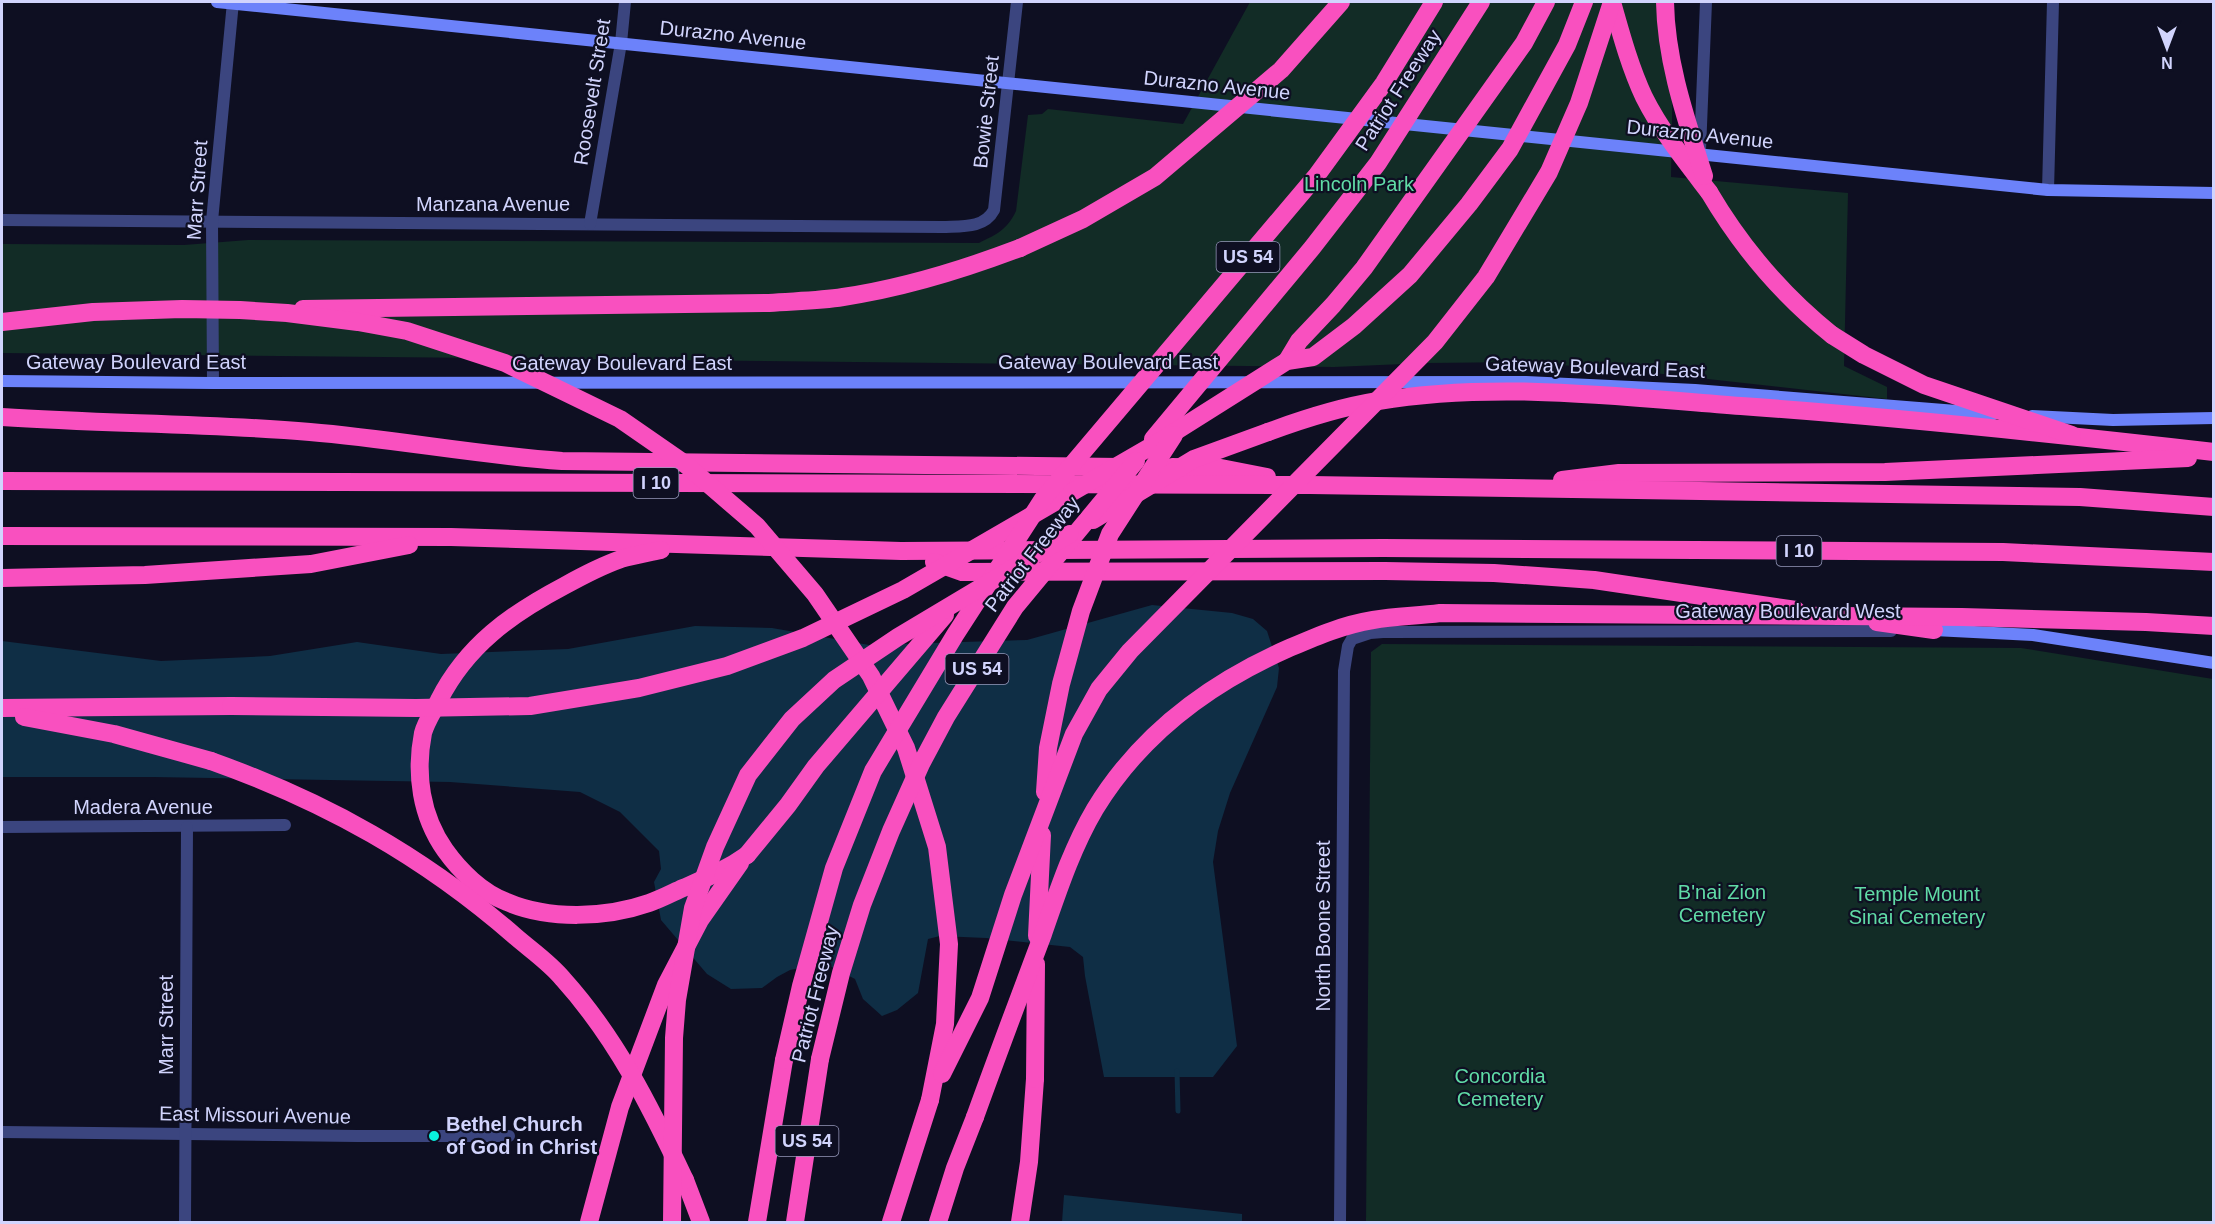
<svg xmlns="http://www.w3.org/2000/svg" width="2215" height="1224" viewBox="0 0 2215 1224" font-family="Helvetica,sans-serif">
  <style>
    .green { fill: #122c26 }
    .water { fill: #0f2e45 }
    .lines { fill: none; stroke-linecap: round; stroke-linejoin: round }
    .stream { stroke: #0f2e45; stroke-width: 5 }
    .street { stroke: #3b457f; stroke-width: 12 }
    .secondary { stroke: #6c82fa; stroke-width: 12 }
    .highway { stroke: #f950bf; stroke-width: 18 }
    .highway-bridge { stroke: #f950bf; stroke-width: 18 }
    .poi-dot { fill: #09f1df; stroke: #0e0f22; stroke-width: 2 }
    .labels { text-anchor: middle; stroke-width: 4.5; stroke-linejoin: round; paint-order: stroke }
    .shield { fill: #0e0f22; stroke: #9699bb; stroke-width: 1.5 }
    .shield-label { font-size: 18px; font-weight: bold; fill: #d1d4fd }
    .street-label { font-size: 20px; fill: #d1d4fd; stroke: #0e0f22 }
    .park-label { font-size: 20px; fill: #60dba6; stroke: #0e0f22 }
    .poi-label { font-size: 20px; font-weight: bold; fill: #d1d4fd; stroke: #0e0f22; text-anchor: start }
  </style>
  <rect width="100%" height="100%" fill="#0e0f22"/>
  <g class="green">
    <path d="M1250,2H1674L1671,177L1848,193L1844,366L1887,387V399L1654,373L1526,362L1426,363L1334,367L2,353V244L184,245L248,240L979,243C997,234 1007,230 1016,211L1028,115L1042,114L1048,109L1183,124Z"/>
    <path d="M1382,644L2021,648L2213,679V1222H1366L1371,652Z"/>
  </g>
  <g class="water">
    <path d="M1152,605L1232,613L1253,619L1267,631L1279,668L1277,687L1230,793L1218,831L1213,862L1237,1046L1213,1077H1104L1085,976L1083,957L1070,947L986,938L940,936L928,939L918,993L897,1010L882,1016L863,999L855,979L824,963L790,970L777,977L762,988L731,989L707,974L661,920L654,882L661,869L659,851L620,812L580,792L450,782L153,777H2V641L161,661L270,656L357,642L441,654L568,649L695,626L772,628L869,645L1027,640Z"/>
    <path d="M1064,1195L1242,1214V1222H1062Z"/>
  </g>
  <g class="lines">
    <path class="stream" d="M1177,1071L1178,1111"/>
    <g class="street">
      <path d="M1700,150L1706,2"/>
      <path d="M2048,190L2053,2"/>
      <path d="M2,220L942,227C961,226 984,229 994,210L1017,2"/>
      <path d="M590,224L621,43L625,2"/>
      <path d="M213,383L212,221L233,2"/>
      <path d="M2,827L285,825"/>
      <path d="M2,1132L357,1136H509"/>
      <path d="M185,1222L187,827"/>
      <path d="M1340,1222L1344,671L1348,646L1352,639L1370,633L1383,632L1891,631"/>
    </g>
    <g class="secondary">
      <path d="M217,2L2048,190L2214,193"/>
      <path d="M2,381L213,383L1526,382L1695,390L1994,414"/>
      <path d="M2032,416L2113,420L2214,418"/>
      <path d="M1934,630L2033,635L2214,663"/>
    </g>
    <g class="highway">
      <path d="M1709,192C1742,248 1782,295 1832,335"/>
      <path d="M303,309L769,303C793,301 818,301 843,297C904,288 962,270 1020,248"/>
      <path d="M2,417C104,424 207,423 310,432C394,439 477,455 562,461L1121,467"/>
      <path d="M1268,432C1303,419 1341,407 1378,401C1498,381 1622,397 1741,406C1899,417 2056,434 2214,452"/>
      <path d="M1172,467L1221,468L1267,477"/>
      <path d="M1562,480L1619,473L1885,472L2188,458"/>
      <path d="M2,481L1310,485L2080,497L2214,507"/>
      <path d="M2,536L451,537L901,551L1383,548L2003,552L2214,562"/>
      <path d="M661,550C648,553 634,555 621,559C601,566 582,576 564,586C511,614 467,645 439,700C434,710 426,722 423,733C415,774 421,816 445,850C460,871 482,893 507,902C549,920 606,918 649,903C661,899 672,893 683,888C706,878 726,870 747,855"/>
      <path d="M934,562L962,572L1385,571L1494,573L1594,580L1796,610"/>
      <path d="M2,578L145,575L311,564L409,545"/>
      <path d="M1877,622L1934,630"/>
      <path d="M2,708L231,706"/>
      <path d="M24,717L114,734L211,761"/>
      <path d="M685,1180L701,1222"/>
      <path d="M589,1222L620,1107L666,985L700,920L740,863"/>
      <path d="M757,1222L784,1060"/>
      <path d="M795,1222L820,1059"/>
      <path d="M891,1222L930,1100"/>
      <path d="M938,1222L955,1168L975,1117"/>
      <path d="M1020,1222L1029,1162L1035,1079"/>
    </g>
    <g class="highway-bridge">
      <path d="M1612,2C1621,34 1630,67 1644,97C1661,131 1686,162 1709,192"/>
      <path d="M1665,2C1666,62 1686,119 1704,176"/>
      <path d="M1020,248L1083,219L1155,177L1281,70L1341,2"/>
      <path d="M2,322L93,312L182,309L240,310L287,313L358,322L407,331L505,363L620,419L685,464L757,526L815,594L871,676L906,748L937,847L949,944L945,1024L930,1100"/>
      <path d="M1832,335L1864,355L1924,385L2072,435"/>
      <path d="M1287,361L1299,341L1333,305L1364,268L1524,43L1546,2"/>
      <path d="M1153,439L1312,248L1378,163L1481,2"/>
      <path d="M1093,520L1194,459L1268,432"/>
      <path d="M231,706L416,708L530,706L639,688L727,666L803,638L903,590L1162,440L1287,361L1313,357L1354,326L1410,275L1469,204L1510,149L1567,45L1584,2"/>
      <path d="M211,761C326,802 423,856 516,937C531,950 550,963 563,979C617,1039 651,1108 685,1180"/>
      <path d="M1045,792L1048,748L1061,684L1081,611L1110,534L1174,435"/>
      <path d="M747,855L788,805L816,766L945,615"/>
      <path d="M1037,936L1042,835"/>
      <path d="M820,1059L841,973L862,905L891,831L921,764L946,717L1015,607L1136,461"/>
      <path d="M784,1060L801,986L834,868L873,771L955,635L1043,499L1317,175L1384,83L1434,2"/>
      <path d="M942,1074L980,998L1013,895L1074,734L1099,689L1130,651L1435,342L1486,277L1549,172L1579,103L1612,2"/>
      <path d="M1035,1079L1036,964"/>
      <path d="M975,1117C997,1056 1020,995 1043,934C1058,891 1072,848 1095,809C1140,735 1208,684 1287,649C1315,637 1342,625 1373,620C1395,616 1418,616 1440,613L1962,617L2146,622L2214,626"/>
      <path d="M672,1222L674,1038L677,1000L693,908L715,847L748,775L792,719L834,680L898,637L1070,534"/>
    </g>
  </g>
  <circle class="poi-dot" cx="434" cy="1136" r="6"/>
  <g class="labels">
    <g class="shield">
      <rect x="1216.5" y="242" width="63" height="30" rx="4.5"/>
      <rect x="633.5" y="468" width="45" height="30" rx="4.5"/>
      <rect x="1776.5" y="536" width="45" height="30" rx="4.5"/>
      <rect x="945.5" y="654" width="63" height="30" rx="4.5"/>
      <rect x="775.5" y="1126" width="63" height="30" rx="4.5"/>
    </g>
    <g class="shield-label">
      <text x="1248" y="263">US 54</text>
      <text x="656" y="489">I 10</text>
      <text x="1799" y="557">I 10</text>
      <text x="977" y="675">US 54</text>
      <text x="807" y="1147">US 54</text>
    </g>
    <g class="street-label">
      <text transform="translate(733 35) rotate(6)" y="7">Durazno Avenue</text>
      <text transform="translate(1217 85) rotate(6)" y="7">Durazno Avenue</text>
      <text transform="translate(1398 90) rotate(-57)" y="7">Patriot Freeway</text>
      <text transform="translate(592 92) rotate(-81)" y="7">Roosevelt Street</text>
      <text transform="translate(986 112) rotate(-84)" y="7">Bowie Street</text>
      <text transform="translate(1700 134) rotate(6)" y="7">Durazno Avenue</text>
      <text transform="translate(197 190) rotate(-86)" y="7">Marr Street</text>
      <text x="493" y="211">Manzana Avenue</text>
      <text x="136" y="369">Gateway Boulevard East</text>
      <text x="1108" y="369">Gateway Boulevard East</text>
      <text x="622" y="370">Gateway Boulevard East</text>
      <text transform="translate(1595 367) rotate(2)" y="7">Gateway Boulevard East</text>
      <text transform="translate(1032 554) rotate(-52)" y="7">Patriot Freeway</text>
      <text x="1788" y="618">Gateway Boulevard West</text>
      <text x="143" y="814">Madera Avenue</text>
      <text transform="translate(1323 926) rotate(-90)" y="7">North Boone Street</text>
      <text transform="translate(815 994) rotate(-76)" y="7">Patriot Freeway</text>
      <text transform="translate(166 1025) rotate(-90)" y="7">Marr Street</text>
      <text transform="translate(255 1115) rotate(1)" y="7">East Missouri Avenue</text>
    </g>
    <g class="park-label">
      <text x="1359" y="191">Lincoln Park</text>
      <text x="1722" y="899">B'nai Zion<tspan x="1722" dy="23">Cemetery</tspan></text>
      <text x="1917" y="901">Temple Mount<tspan x="1917" dy="23">Sinai Cemetery</tspan></text>
      <text x="1500" y="1083">Concordia<tspan x="1500" dy="23">Cemetery</tspan></text>
    </g>
    <g class="poi-label">
      <text x="446" y="1131">Bethel Church<tspan x="446" dy="23">of God in Christ</tspan></text>
    </g>
  </g>
  <rect width="2215" height="1224" fill="none" stroke="#d1d4fd" stroke-width="6"/>
  <g transform="translate(2167 48) rotate(180)" stroke="#0e0f22" stroke-width="4.5" paint-order="stroke">
  <path d="M0-4.5L10 22L0 15L-10 22Z" fill="#d1d4fd"/>
  <text y="-9" font-size="16" font-weight="bold" text-anchor="middle" fill="#d1d4fd">N</text>
  </g>
</svg>
